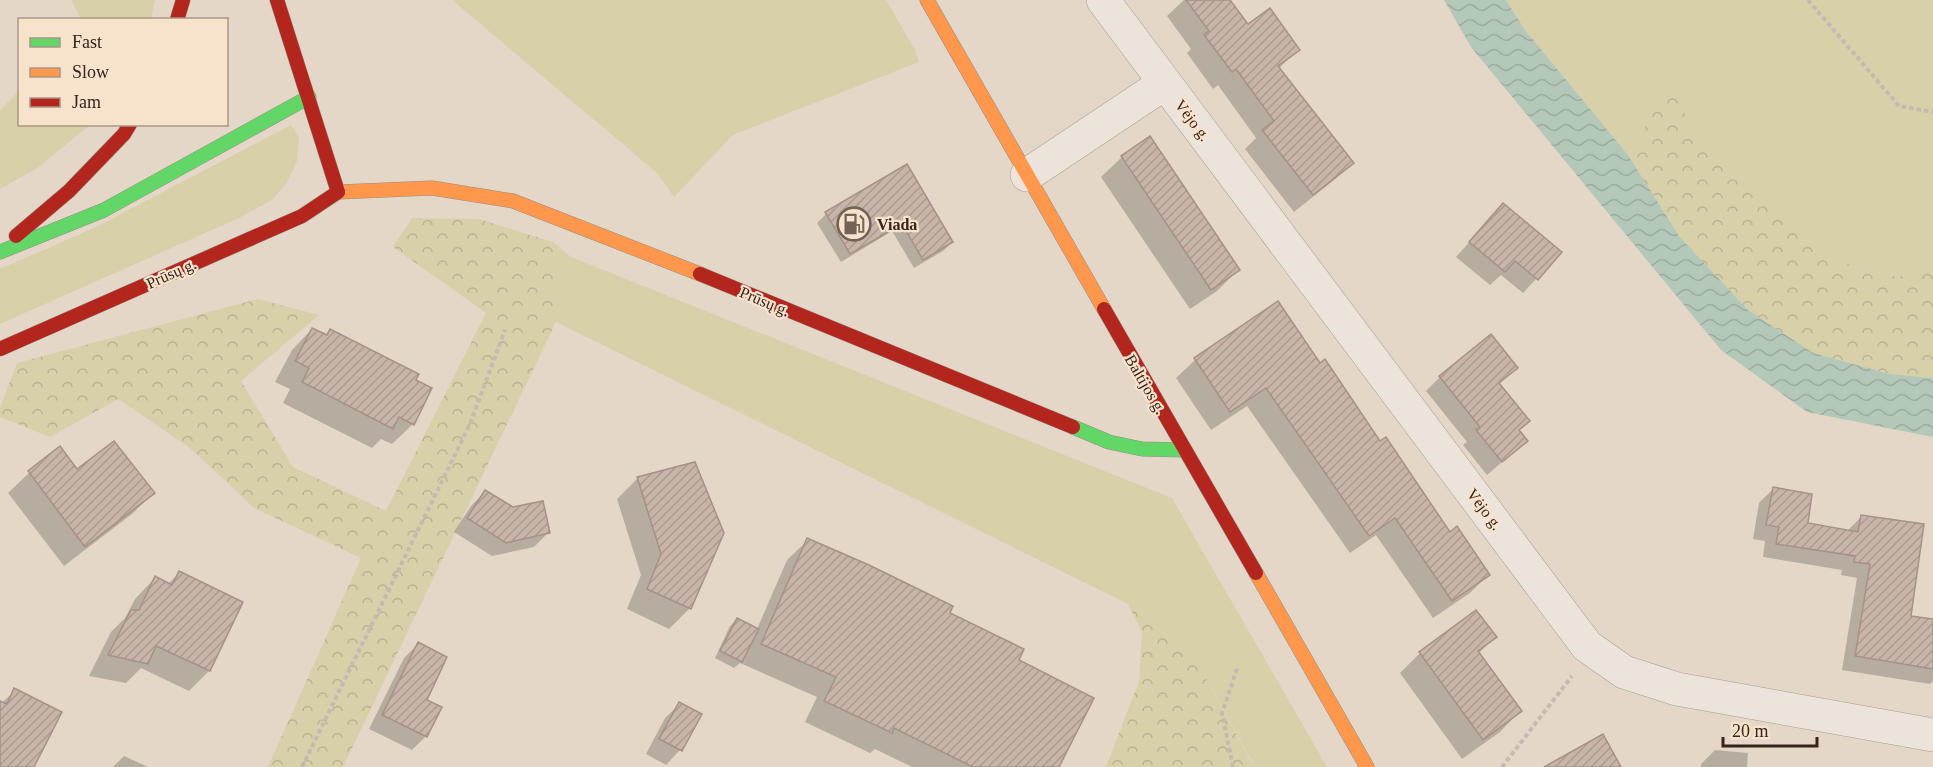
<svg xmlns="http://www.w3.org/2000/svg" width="1933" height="767" viewBox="0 0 1933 767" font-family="'Times New Roman',serif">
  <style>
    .green { fill: #d8d0a9 }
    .forest { fill: url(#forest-crowns) }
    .water { fill: url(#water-waves) }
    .shadow { fill: #0003 }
    .building { fill: url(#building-hatch); stroke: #a49288; stroke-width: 1.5 }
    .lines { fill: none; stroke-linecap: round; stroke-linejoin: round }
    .street-casing { stroke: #a89c92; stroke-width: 34 }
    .fast-casing { stroke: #988c82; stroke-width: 15 }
    .slow-casing { stroke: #988c82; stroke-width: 15 }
    .jam-casing { stroke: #988c82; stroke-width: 15 }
    .path { stroke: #c4bab2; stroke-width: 4; stroke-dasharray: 4.5 3; stroke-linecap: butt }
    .street { stroke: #ece4db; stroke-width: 33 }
    .fast { stroke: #63d668; stroke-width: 14 }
    .slow { stroke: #ff974d; stroke-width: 14 }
    .jam { stroke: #b3261e; stroke-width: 14 }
    .labels { text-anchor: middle; stroke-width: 4.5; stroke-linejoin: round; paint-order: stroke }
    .street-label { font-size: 16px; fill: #37231b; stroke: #f7e3cc }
    .poi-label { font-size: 16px; font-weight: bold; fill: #37231b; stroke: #f7e3cc; text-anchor: start }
  </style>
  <defs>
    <pattern id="forest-crowns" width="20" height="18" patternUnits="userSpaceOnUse" patternTransform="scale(1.5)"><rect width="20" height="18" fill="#d8d0a9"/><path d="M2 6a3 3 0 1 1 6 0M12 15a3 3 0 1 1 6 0" fill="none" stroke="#bab291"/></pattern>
    <pattern id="water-waves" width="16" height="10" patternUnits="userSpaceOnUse" patternTransform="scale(1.5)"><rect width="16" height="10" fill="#b4c8b9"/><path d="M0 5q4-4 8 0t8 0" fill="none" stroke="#9bac9e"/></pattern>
    <pattern id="building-hatch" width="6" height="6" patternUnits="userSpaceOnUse" patternTransform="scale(1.5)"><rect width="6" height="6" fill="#c8b4a9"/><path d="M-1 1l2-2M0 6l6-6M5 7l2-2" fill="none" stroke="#ac9a91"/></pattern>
  </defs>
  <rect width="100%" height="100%" fill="#e4d7c8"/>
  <g class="green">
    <path d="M71,0H155L151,20L81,19Z"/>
    <path d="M452,0H886L915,50L919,62L733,135L674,197L657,173Z"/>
    <path d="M1506,0H1933V260L1899,277L1850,265L1802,228L1721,156L1687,119L1673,80L1628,156L1525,30Z"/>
    <path d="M19,91L20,124L90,125L39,167L0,189V110Z"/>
    <path d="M291,125L299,138L297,161L286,184L272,200L239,218L0,324V269L96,227Z"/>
    <path d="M553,242L571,257L1172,498L1327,767H1255L1194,656L1128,604L556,322Z"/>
  </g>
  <g class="forest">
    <path d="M1673,79L1687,119L1721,156L1802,228L1850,265L1899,277L1933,260V378L1890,374L1812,353L1748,310L1679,236L1628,156Z"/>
    <path d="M412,218L479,219L553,242L556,322L343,767H268L361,558L254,508L190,448L118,399L50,437L0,417V408L17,363L258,299L319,315L241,381L293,467L386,511L486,313L393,247Z"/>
    <path d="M1128,604L1194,656L1254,767H1106L1139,681L1142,632Z"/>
  </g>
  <path class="water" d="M1444,0H1506L1525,30L1628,155L1679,236L1748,310L1813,353L1890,374L1933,378V437L1807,412L1721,350L1471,47Z"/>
  <g class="shadow">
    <path d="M1184,0H1229L1248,26L1298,50L1278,69L1352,162L1334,180L1294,212L1245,149L1256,138L1218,85L1213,89L1187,53L1191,49L1167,16Z"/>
    <path d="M1122,157L1238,270L1217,291L1190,309L1101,177Z"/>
    <path d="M907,166L952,242L943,251L914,268L892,231L841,262L817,223L826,214Z"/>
    <path d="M1503,205L1560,253L1523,293L1501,275L1490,285L1456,257Z"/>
    <path d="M1278,304L1319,365L1449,534L1488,575L1470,593L1433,618L1376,535L1350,553L1247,406L1211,430L1176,378L1195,360Z"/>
    <path d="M312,329L325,336L330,331L414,381L413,424L392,444L381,439L372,448L283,403L290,389L275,382L292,350Z"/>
    <path d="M1516,367L1499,384L1528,421L1518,431L1526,441L1487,475L1463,445L1467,442L1426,391L1440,377Z"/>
    <path d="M60,448L77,471L153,493L132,514L64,566L8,493L29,473Z"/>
    <path d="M638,478L722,533L689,609L669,629L627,609L641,575L617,499Z"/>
    <path d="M1773,489L1806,524L1846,532L1861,517L1910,617L1933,621V681L1930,684L1842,670L1857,578L1841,575L1842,570L1763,557L1765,541L1753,539L1759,503Z"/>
    <path d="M485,492L548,533L534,547L492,556L454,532L471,506Z"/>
    <path d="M808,540L948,614L1017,660L1057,767H912L875,749L870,753L805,722L817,697L740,663L734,668L715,658L730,626L737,619L757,629L787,560Z"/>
    <path d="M179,573L209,671L189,691L141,668L126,683L89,676L111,632L125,618L135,599L155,578L168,584Z"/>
    <path d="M1495,637L1478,654L1520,711L1500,732L1462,759L1400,673L1420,653Z"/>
    <path d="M418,644L425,700L426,736L412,750L369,729L404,658Z"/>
    <path d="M15,690L33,767H0V702L2,703Z"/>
    <path d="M680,704L700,714L680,750L666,765L646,754L665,718Z"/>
    <path d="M1715,750L1748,753L1747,767H1701V764Z"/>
    <path d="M124,756L148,767H113Z"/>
  </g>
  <g class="building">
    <path d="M1186,0H1230L1248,24L1270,8L1300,50L1278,66L1354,163L1313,195L1262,130L1274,121L1236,69L1232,72L1204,35L1209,31Z"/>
    <path d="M1150,136L1240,270L1211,290L1121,156Z"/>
    <path d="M907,164L953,242L923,260L902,224L850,254L825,212Z"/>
    <path d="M1503,203L1562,252L1538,280L1515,261L1505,272L1469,242Z"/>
    <path d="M1278,301L1320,363L1325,359L1380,441L1386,437L1450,532L1457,526L1490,575L1452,601L1395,518L1369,536L1266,388L1230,412L1194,358Z"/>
    <path d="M312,328L327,335L330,329L419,374L416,380L432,388L414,425L399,417L393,429L302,382L309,368L295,361Z"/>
    <path d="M1491,334L1518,368L1499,383L1530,421L1519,430L1528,441L1502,462L1476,430L1480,427L1439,376Z"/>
    <path d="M114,441L155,493L85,547L28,471L60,446L77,469Z"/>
    <path d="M695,462L724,533L691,609L647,589L661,554L637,477Z"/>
    <path d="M1773,487L1812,494L1808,523L1858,532L1861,515L1924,524L1911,616L1933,619V669L1855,656L1870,564L1854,562L1855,556L1776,544L1779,527L1766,525Z"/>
    <path d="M485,490L513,507L543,501L550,533L506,543L467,518Z"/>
    <path d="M807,538L869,565L953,606L950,613L1024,649L1019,660L1094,698L1059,767H973L894,728L892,733L824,701L836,677L761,644Z"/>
    <path d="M179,571L243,602L210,671L156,646L148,664L108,655L131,610H139L155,576L172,585Z"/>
    <path d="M1476,610L1497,637L1478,651L1522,711L1483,740L1419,652Z"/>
    <path d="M737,618L759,629L742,662L720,651Z"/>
    <path d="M418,642L447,657L427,700L442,707L427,737L382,715Z"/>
    <path d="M14,688L62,712L34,767H0V701L7,704Z"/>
    <path d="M679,702L702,714L682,751L659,739Z"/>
    <path d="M1603,734L1621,767H1544Z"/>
  </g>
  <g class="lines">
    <g class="street-casing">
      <g id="street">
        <path d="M1103,0L1587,646L1624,672L1677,689L1933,735"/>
        <path d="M1027,175L1165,83"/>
      </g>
    </g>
    <g class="fast-casing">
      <g id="fast">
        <path d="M0,252L104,210L309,97"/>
        <path d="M1073,427L1109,442L1142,449L1184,450"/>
      </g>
    </g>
    <g class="slow-casing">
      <g id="slow">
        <path d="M927,0L1104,309"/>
        <path d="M338,192L432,188L513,201L700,274"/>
        <path d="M1256,573L1367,767"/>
      </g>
    </g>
    <g class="jam-casing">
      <g id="jam">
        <path d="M277,0L338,192"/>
        <path d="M177,20L183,0"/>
        <path d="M16,236L69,191L124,134L130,124"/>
        <path d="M700,274L1073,427"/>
        <path d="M1104,309L1256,573"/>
        <path d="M0,349L302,216L338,192"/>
      </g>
    </g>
    <g class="path">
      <path d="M1808,0L1899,106L1933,112"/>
      <path d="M302,767L470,424L505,330"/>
      <path d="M1233,767L1222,713L1238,666"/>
      <path d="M1502,767L1572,676"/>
    </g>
    <use href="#street" class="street"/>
    <use href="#fast" class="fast"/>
    <use href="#slow" class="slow"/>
    <use href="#jam" class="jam"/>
  </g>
  <defs>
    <g id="fuel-ring" transform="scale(1.725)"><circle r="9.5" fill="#f7e3cc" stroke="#746258" stroke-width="1.5"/><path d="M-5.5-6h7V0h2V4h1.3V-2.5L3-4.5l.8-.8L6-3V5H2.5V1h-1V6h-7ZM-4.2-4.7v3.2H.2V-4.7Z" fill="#746258"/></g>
  </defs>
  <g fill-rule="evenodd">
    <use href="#fuel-ring" x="854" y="224"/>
  </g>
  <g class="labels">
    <g class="street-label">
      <text transform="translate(1193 120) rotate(53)" y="6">Vėjo g.</text>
      <text transform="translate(171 273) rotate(-24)" y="6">Prūsų g.</text>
      <text transform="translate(765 301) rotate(23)" y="6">Prūsų g.</text>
      <text transform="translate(1146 384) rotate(60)" y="6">Baltijos g.</text>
      <text transform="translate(1485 509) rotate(53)" y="6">Vėjo g.</text>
    </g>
    <g class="poi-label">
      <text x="877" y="230">Viada</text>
    </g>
  </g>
  <rect x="18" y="18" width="210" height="108" fill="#f7e3cc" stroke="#aa9685" stroke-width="1.5"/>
  <rect x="30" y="38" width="30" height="9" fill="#63d668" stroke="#aa9685" stroke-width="1.5"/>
  <text x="72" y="48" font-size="18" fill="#37231b">Fast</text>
  <rect x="30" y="68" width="30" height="9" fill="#ff974d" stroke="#aa9685" stroke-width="1.5"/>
  <text x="72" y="78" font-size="18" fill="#37231b">Slow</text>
  <rect x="30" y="98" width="30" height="9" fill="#b3261e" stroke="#aa9685" stroke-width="1.5"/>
  <text x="72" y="108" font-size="18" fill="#37231b">Jam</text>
  <path d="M1723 737v9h94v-9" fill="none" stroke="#37231b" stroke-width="3"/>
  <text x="1732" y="737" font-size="18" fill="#37231b" stroke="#f7e3cc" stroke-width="4.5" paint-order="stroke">20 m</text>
</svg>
